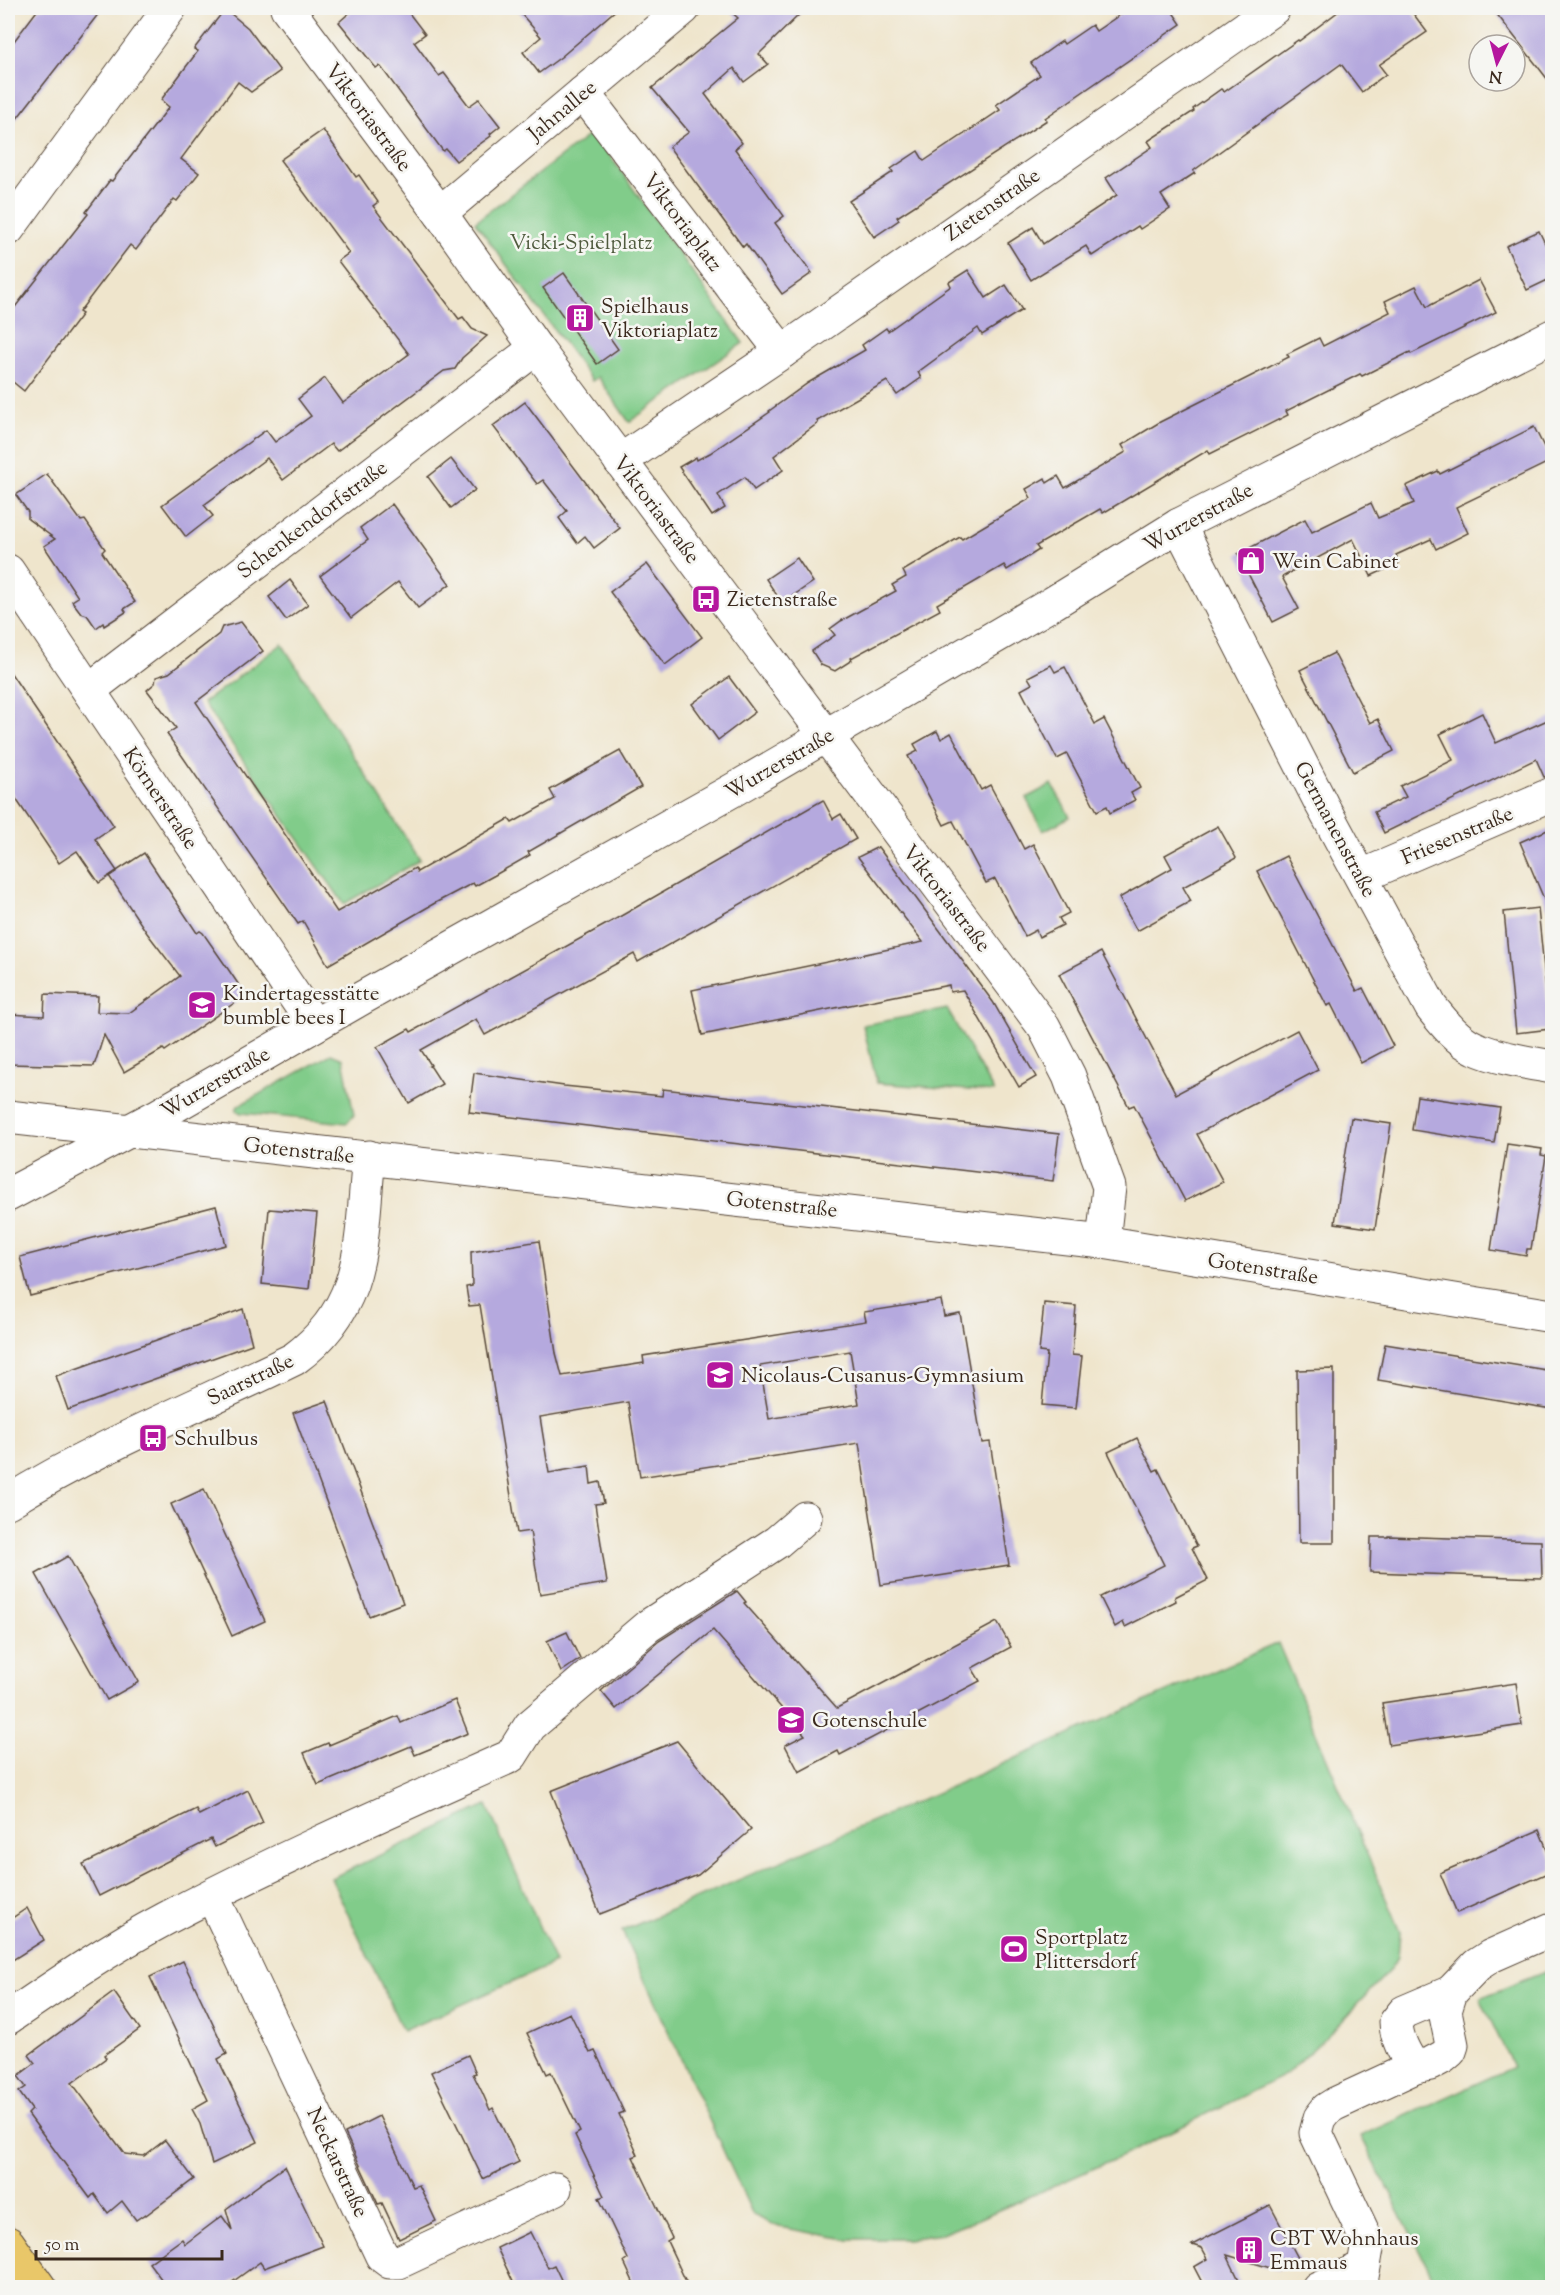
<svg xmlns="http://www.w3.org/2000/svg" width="1560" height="2295" viewBox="0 0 1560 2295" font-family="'Sorts Mill Goudy',serif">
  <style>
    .green { fill: #81cc8a; stroke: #5e7b54; stroke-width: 1.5 }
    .building { fill: #b5a9de; fill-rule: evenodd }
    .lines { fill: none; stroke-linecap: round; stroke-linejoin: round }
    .minor-casing { stroke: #564638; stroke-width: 35 }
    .major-casing { stroke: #564638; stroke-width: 35 }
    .minor { stroke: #fff; stroke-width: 33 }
    .major { stroke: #e9c769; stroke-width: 33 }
    .labels { text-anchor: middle; stroke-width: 5; stroke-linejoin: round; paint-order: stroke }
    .street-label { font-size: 21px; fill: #3b2a1e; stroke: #f6f6f2 }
    .park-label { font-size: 21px; fill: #505b3e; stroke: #f6f6f2 }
    .poi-label { font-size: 21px; fill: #3b2a1e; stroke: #f6f6f2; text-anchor: start }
  </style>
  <rect width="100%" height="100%" fill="#f6f6f2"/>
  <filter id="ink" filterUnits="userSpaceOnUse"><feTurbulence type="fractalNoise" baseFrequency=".0167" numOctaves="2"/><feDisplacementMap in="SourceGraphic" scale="12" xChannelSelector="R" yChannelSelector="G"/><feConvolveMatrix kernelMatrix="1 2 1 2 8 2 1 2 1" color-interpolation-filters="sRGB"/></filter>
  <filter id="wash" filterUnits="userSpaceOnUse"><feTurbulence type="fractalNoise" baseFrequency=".008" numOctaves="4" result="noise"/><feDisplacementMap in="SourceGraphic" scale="24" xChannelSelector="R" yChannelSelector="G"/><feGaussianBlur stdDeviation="1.35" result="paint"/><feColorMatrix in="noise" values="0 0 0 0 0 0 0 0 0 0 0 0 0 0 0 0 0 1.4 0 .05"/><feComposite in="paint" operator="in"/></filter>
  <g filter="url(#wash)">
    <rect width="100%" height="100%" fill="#efe5cc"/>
    <g class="green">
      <path d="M593,132L743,343L629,422L598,377L592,381L475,222Z"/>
      <path d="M282,644L420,860L344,904L203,703Z"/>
      <path d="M1052,784L1070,817L1043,831L1026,798Z"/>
      <path d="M947,1009L994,1092L877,1083L863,1025Z"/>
      <path d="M331,1054L343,1059L354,1115L347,1123L241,1113L236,1110L238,1106Z"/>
      <path d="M1278,1643L1400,1932L1398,1957L1388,1972L1328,2035L1285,2075L1129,2153L978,2219L942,2234L907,2239H847L779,2227L753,2215L622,1931Z"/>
      <path d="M487,1805L555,1963L403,2031L331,1878Z"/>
      <path d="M1552,1969V2287H1438L1361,2136L1513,2067L1480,1998Z"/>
    </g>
    <g id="blocks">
      <g class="building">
        <path d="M39,8H103L8,130V49Z"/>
        <path d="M355,8H405L425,34L414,42L439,76L444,73L469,106L479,99L500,126L490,134L491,136L456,161L446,149L443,151L381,67L379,66L376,68L339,22Z"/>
        <path d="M516,8H618L561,57L539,73L523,52L541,37Z"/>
        <path d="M727,8H806L759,54L768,64L744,82L734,68L705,94L742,143L735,149L784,216L775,223L812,273L782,294L746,244L743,247L669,147L689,132L652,88L738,18Z"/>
        <path d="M1130,8H1170L1181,24L1045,118L1047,120L897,217L899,220L874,237L849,201L893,172L891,169L918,151L924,161L1000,110L996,105L1040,75L1031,63L1062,41L1064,44L1092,25L1096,31Z"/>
        <path d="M1343,8H1409L1427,32L1379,65L1386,74L1362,92L1341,64L1193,171L1195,173L1161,195L1170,209L1140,229L1138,226L1092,256L1086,246L1031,280L1008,243L1033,227L1043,244L1117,195L1106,178L1152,147L1148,141L1194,111L1193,109L1221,89L1224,92L1298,40L1299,41Z"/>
        <path d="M1492,8H1552V85L1535,63Z"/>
        <path d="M225,9L248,28L280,71L251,92L238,82L181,159L199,173L177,201L174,199L136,250L130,245L79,312L82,314L24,391L8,378V316L88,214L86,212L110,180L112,181L169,107L161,100L198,51L194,49Z"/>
        <path d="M323,130L356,177L359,175L378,202L373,206L459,319L463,317L472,329L487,336L462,358L455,369L444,371L337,451L331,444L283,480L267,458L204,505L213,516L186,537L162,505L266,430L275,442L311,416L298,399L325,378L343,403L409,354L338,261L349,253L280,160Z"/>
        <path d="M1539,231L1552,258V278L1527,290L1506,246Z"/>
        <path d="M968,270L986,298L1006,285L1022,310L982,335L978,328L918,372L921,378L897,395L887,381L817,421L818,423L774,456L783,470L754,490L745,477L718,495L725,508L712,516L679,467L696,457L697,460L710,453L770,412L769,411L808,383L865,350L862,345L886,328L888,331L951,286L949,282Z"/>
        <path d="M564,273L618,349L597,364L543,288Z"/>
        <path d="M1479,280L1496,312L1411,354L1410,352L1362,376L1360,374L1286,411L1288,415L1210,454L1208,450L1103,513L1100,509L1036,546L1039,550L1007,570L1004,565L937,604L940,610L851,658L852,660L835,671L821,665L812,651L835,635L830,629L841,621L896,591L892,585L906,577L903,571L960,537L962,539L1031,498L1026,489L1045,478L1047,483L1058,476L1065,488L1126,452L1122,445L1160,422L1289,357L1287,354L1319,338L1323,346L1390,312L1385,301L1416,286L1427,307Z"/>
        <path d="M525,402L620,528L594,548L585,536L577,543L559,518L567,511L543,480L537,484L493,426Z"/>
        <path d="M1534,427L1551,461L1456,507L1468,533L1436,549L1431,539L1396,555L1399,563L1371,576L1353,539L1282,577L1299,609L1273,622L1238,554L1305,519L1312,532L1371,503L1378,518L1414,503L1406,486L1438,471L1440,474Z"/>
        <path d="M451,459L475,490L451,508L428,477Z"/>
        <path d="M47,474L81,521L85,520L105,549L102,552L135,602L124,609L126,612L104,626L103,623L96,628L87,615L81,613L72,601L78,597L44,546L55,539L28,519V512L16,495Z"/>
        <path d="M392,504L450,584L418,608L398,582L351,618L320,576L368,540L360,528Z"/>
        <path d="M797,558L813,582L782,603L766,579Z"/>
        <path d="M647,564L702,637L665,665L610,592Z"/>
        <path d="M290,580L308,604L286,620L269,597Z"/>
        <path d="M241,622L263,651L196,702L337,912L415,868L417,872L509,819L512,823L555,799L550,790L620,751L641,787L528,852L530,855L495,875L475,886L473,883L435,903L328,965L303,921L298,924L167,734L176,728L147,690L155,683L156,677L169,673L219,634L222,627Z"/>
        <path d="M1334,653L1370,723L1378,719L1394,751L1353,772L1300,670Z"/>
        <path d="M1051,665L1055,672L1065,667L1095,724L1104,719L1140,788L1131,793L1135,800L1110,813L1107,806L1097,811L1067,754L1057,759L1021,690L1032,684L1028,677Z"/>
        <path d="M8,669L114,826L95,839L117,871L99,883L77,851L59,863L8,787Z"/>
        <path d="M729,677L755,712L718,740L692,704Z"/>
        <path d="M1482,713L1496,743L1552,718V776L1544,777L1536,759L1384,833L1374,812L1406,797L1400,786L1453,760L1440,734Z"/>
        <path d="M937,731L941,739L951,733L981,790L990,785L1024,849L1033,844L1069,913L1059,918L1063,925L1039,937L1036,930L1025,936L995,879L986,883L953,821L944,825L908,756L918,751L914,744Z"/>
        <path d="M823,800L833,819L841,814L856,839L638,962L634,954L485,1035L476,1019L421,1050L431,1065L429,1066L431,1067L442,1084L409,1103L377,1047L409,1029L411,1032L614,920Z"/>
        <path d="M1218,826L1236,858L1183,887L1191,901L1137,931L1119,898L1172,868L1165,855Z"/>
        <path d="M1552,828V918L1520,842Z"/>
        <path d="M878,847L993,1002L1036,1077L1019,1087L963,990L950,992L949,985L702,1035L692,990L923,942L858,857Z"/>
        <path d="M144,853L197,933L200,931L203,933L228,969L245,994L243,997L165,1051L163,1049L124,1072L104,1035L94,1066L8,1064V1014L44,1016L45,994L98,996L97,1012L129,1013L180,976L147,933L109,876Z"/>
        <path d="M1286,856L1357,991L1363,988L1393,1046L1361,1063L1331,1004L1327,1006L1257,871Z"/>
        <path d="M1538,908L1550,1029L1516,1033L1504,912Z"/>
        <path d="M1101,952L1176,1094L1297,1030L1318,1070L1197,1134L1223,1182L1185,1201L1134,1105L1129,1107L1059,974Z"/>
        <path d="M474,1073L564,1086L662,1096L663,1089L1059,1134L1053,1181L469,1112Z"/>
        <path d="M1417,1096L1500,1108L1494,1143L1412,1130Z"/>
        <path d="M1351,1118L1391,1124L1375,1229L1335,1223Z"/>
        <path d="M1507,1144L1542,1149L1541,1155L1546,1156L1531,1249H1527L1526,1256L1491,1250Z"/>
        <path d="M216,1206L226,1245L30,1296L20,1257Z"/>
        <path d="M269,1209L317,1213L309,1289L262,1284Z"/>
        <path d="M539,1241L556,1353L562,1376L644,1363L643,1356L866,1321L864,1312L941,1300L944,1316L960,1313L982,1443L990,1442L1009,1565L881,1585L859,1443L640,1477L628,1402L540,1417L549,1473L589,1466L591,1484L600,1482L604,1503L595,1504L607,1583L540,1594L530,1531L517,1533L480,1305L469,1306L466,1287L472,1286L471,1252ZM850,1351L859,1404L769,1419L760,1366Z"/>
        <path d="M1044,1303L1076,1306L1072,1355L1082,1356L1076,1408L1042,1405L1047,1353L1039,1352Z"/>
        <path d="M243,1309L252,1344L68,1410L56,1376Z"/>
        <path d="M1385,1344L1552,1371V1409L1378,1380Z"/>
        <path d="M1334,1369V1543H1299L1297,1370Z"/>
        <path d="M327,1401L403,1603L369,1616L293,1413Z"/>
        <path d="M1137,1438L1154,1471L1158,1469L1197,1546L1192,1548L1208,1580L1175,1597L1176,1601L1125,1627L1123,1622L1115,1627L1100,1597L1164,1565L1108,1452Z"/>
        <path d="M204,1489L265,1621L232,1636L171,1504Z"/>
        <path d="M1388,1536L1541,1541L1542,1578L1370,1572L1371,1537H1388Z"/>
        <path d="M68,1556L139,1682L107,1700L36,1574Z"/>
        <path d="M737,1591L746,1602L744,1603L837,1708L997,1622L1011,1647L972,1668L980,1681L840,1755L838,1751L799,1772L785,1745L805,1735L713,1630L616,1709L601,1691L659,1641Z"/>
        <path d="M567,1632L580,1659L561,1672L547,1641Z"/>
        <path d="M1516,1683L1522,1725L1389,1745L1382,1703Z"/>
        <path d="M455,1700L468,1733L415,1755L411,1746L318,1785L304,1753L328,1743L329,1745L398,1716L401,1723Z"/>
        <path d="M677,1741L751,1830L698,1875L600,1914L551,1791Z"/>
        <path d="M248,1790L263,1823L215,1847L211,1839L99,1896L83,1864L196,1809L199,1815Z"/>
        <path d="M1539,1830L1552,1861V1871L1457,1913L1440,1873Z"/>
        <path d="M27,1908L44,1940L8,1963V1921Z"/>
        <path d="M183,1961L227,2054L218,2059L258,2142L212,2164L200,2124L192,2109L208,2100L150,1977Z"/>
        <path d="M114,1992L140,2029L104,2055L106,2058L72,2083L125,2154L144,2156L165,2140L194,2179L146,2215L145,2214L136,2220L122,2201L108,2213L94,2194L90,2198L28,2114L32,2110L19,2092L26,2087L18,2076L35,2063L29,2055Z"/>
        <path d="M570,2013L590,2053L595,2051L624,2112L619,2114L638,2155L633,2157L672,2238L667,2241L689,2288H636L624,2262L628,2259L599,2198L604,2196L575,2135L580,2132L551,2072L547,2074L527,2033Z"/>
        <path d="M468,2055L476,2073L473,2074L482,2092L490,2110L493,2108L519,2162L483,2179L431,2072Z"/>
        <path d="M379,2116L413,2187L419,2185L436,2221L399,2239L382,2203L378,2204L345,2133Z"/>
        <path d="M285,2166L323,2246L264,2268L260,2262L224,2288H168L149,2263L182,2239L185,2244L222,2216L232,2230L226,2209Z"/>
        <path d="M1270,2205L1299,2260L1277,2270L1227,2255L1243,2288H1205L1194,2267L1208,2259L1202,2248L1192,2245Z"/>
        <path d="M530,2232L548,2268L554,2265L565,2288H507L514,2284L497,2248Z"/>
      </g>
    </g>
  </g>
  <g filter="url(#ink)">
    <use href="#blocks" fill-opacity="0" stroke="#564638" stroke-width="1.5"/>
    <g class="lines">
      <g class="minor-casing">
        <g id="minor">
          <path d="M287,8L440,213L536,348L1044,1027L1069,1076L1109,1187L1103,1242"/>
          <path d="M583,93L782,352"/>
          <path d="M440,213L684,8"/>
          <path d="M8,229L170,8"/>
          <path d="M620,461L782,352L1274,8"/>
          <path d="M1179,525L1322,805L1431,1007C1443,1022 1457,1040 1475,1048C1496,1058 1530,1063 1552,1067"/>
          <path d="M8,571L314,1025"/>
          <path d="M89,690L536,348"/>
          <path d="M1362,876L1552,794"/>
          <path d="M8,1117L1103,1242L1552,1316"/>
          <path d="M8,1195L159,1115L362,998L733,790L1053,603L1179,525L1552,336"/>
          <path d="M8,1502C98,1446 198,1406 294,1359C368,1305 360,1239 369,1157"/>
          <path d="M212,1895L382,2256L390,2262H399L555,2189"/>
          <path d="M8,2018C59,1983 110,1948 165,1919C278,1859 395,1808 511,1756L530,1726L648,1626L777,1542L805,1518"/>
          <path d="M1415,2067C1405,2056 1396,2037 1396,2022L1404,2012L1451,1992"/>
          <path d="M1318,2288L1364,2267"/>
          <path d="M1360,2288L1368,2243L1316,2133L1320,2118L1327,2109L1335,2104L1415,2067L1430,2064L1443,2057L1450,2051L1452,2045L1445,2011L1451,1992L1477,1965L1491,1956L1552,1929"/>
        </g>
      </g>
      <g class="major-casing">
        <path id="major" d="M8,2243L40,2288"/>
      </g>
      <use href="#minor" class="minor"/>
      <use href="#major" class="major"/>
    </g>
  </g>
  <defs>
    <g id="building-square" transform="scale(1.5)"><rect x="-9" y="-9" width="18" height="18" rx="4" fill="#b5179e" stroke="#f6f6f2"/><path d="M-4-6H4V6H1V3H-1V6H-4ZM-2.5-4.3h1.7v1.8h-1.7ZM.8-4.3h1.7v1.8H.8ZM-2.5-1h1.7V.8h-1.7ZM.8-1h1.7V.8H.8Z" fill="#fff"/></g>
    <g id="shop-square" transform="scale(1.5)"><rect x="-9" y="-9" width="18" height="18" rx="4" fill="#b5179e" stroke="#f6f6f2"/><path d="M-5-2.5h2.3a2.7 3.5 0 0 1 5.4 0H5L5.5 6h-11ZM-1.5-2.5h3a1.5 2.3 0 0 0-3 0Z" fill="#fff"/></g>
    <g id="bus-square" transform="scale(1.5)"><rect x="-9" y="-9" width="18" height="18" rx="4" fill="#b5179e" stroke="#f6f6f2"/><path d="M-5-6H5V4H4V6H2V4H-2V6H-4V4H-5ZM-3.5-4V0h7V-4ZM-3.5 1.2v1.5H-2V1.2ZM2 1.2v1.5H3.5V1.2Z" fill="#fff"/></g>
    <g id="school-square" transform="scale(1.5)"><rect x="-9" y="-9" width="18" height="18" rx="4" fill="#b5179e" stroke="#f6f6f2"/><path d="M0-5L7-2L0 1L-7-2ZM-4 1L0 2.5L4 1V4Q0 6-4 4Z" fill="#fff"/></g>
    <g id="stadium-square" transform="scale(1.5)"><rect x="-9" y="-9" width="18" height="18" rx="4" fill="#b5179e" stroke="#f6f6f2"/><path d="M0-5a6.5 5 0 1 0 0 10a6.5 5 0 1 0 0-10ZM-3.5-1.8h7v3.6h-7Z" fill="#fff"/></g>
  </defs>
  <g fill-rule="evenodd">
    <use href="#building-square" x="580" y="318"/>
    <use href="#shop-square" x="1251" y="561"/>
    <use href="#bus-square" x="706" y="599"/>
    <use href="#school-square" x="202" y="1005"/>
    <use href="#school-square" x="720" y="1375"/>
    <use href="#bus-square" x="153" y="1438"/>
    <use href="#school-square" x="791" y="1720"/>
    <use href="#stadium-square" x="1014" y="1949"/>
    <use href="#building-square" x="1249" y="2250"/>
  </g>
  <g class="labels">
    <g class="street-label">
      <text transform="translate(562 110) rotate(-40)" y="7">Jahnallee</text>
      <text transform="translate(369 117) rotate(53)" y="7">Viktoriastraße</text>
      <text transform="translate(992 204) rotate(-35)" y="7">Zietenstraße</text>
      <text transform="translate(683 222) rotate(53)" y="7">Viktoriaplatz</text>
      <text transform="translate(657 509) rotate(53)" y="7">Viktoriastraße</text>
      <text transform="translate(1198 517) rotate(-29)" y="7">Wurzerstraße</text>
      <text transform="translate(312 519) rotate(-37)" y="7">Schenkendorfstraße</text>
      <text transform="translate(779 763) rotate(-30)" y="7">Wurzerstraße</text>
      <text transform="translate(161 798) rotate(56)" y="7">Körnerstraße</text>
      <text transform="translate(1336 829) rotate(62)" y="7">Germanenstraße</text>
      <text transform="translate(1457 835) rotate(-23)" y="7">Friesenstraße</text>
      <text transform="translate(947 898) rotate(52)" y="7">Viktoriastraße</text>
      <text transform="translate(215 1082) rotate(-30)" y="7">Wurzerstraße</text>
      <text transform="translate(299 1150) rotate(6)" y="7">Gotenstraße</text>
      <text transform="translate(782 1204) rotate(6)" y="7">Gotenstraße</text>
      <text transform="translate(1263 1268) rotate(9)" y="7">Gotenstraße</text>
      <text transform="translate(250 1379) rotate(-26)" y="7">Saarstraße</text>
      <text transform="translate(338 2162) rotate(65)" y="7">Neckarstraße</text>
    </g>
    <g class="park-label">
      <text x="581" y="249">Vicki-Spielplatz</text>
    </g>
    <g class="poi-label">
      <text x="601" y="313">Spielhaus<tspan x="601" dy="24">Viktoriaplatz</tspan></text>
      <text x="1272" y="568">Wein Cabinet</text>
      <text x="727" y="606">Zietenstraße</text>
      <text x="223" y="1000">Kindertagesstätte<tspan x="223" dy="24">bumble bees I</tspan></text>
      <text x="741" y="1382">Nicolaus-Cusanus-Gymnasium</text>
      <text x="174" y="1445">Schulbus</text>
      <text x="812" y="1727">Gotenschule</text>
      <text x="1035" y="1944">Sportplatz<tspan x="1035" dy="24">Plittersdorf</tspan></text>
      <text x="1270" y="2245">CBT Wohnhaus<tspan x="1270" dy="24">Emmaus</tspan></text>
    </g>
  </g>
  <rect width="1560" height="2295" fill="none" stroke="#f6f6f2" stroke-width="30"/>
  <g transform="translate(1497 63) rotate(186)"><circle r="28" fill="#f6f6f2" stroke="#aba49d" stroke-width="1.5"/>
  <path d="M0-4.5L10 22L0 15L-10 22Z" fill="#b5179e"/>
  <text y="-9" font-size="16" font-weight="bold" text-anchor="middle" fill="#3b2a1e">N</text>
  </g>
  <path d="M36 2250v9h186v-9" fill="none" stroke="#3b2a1e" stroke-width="3"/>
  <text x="45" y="2250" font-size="18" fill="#3b2a1e" stroke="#f6f6f2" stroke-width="4.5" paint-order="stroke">50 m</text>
</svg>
